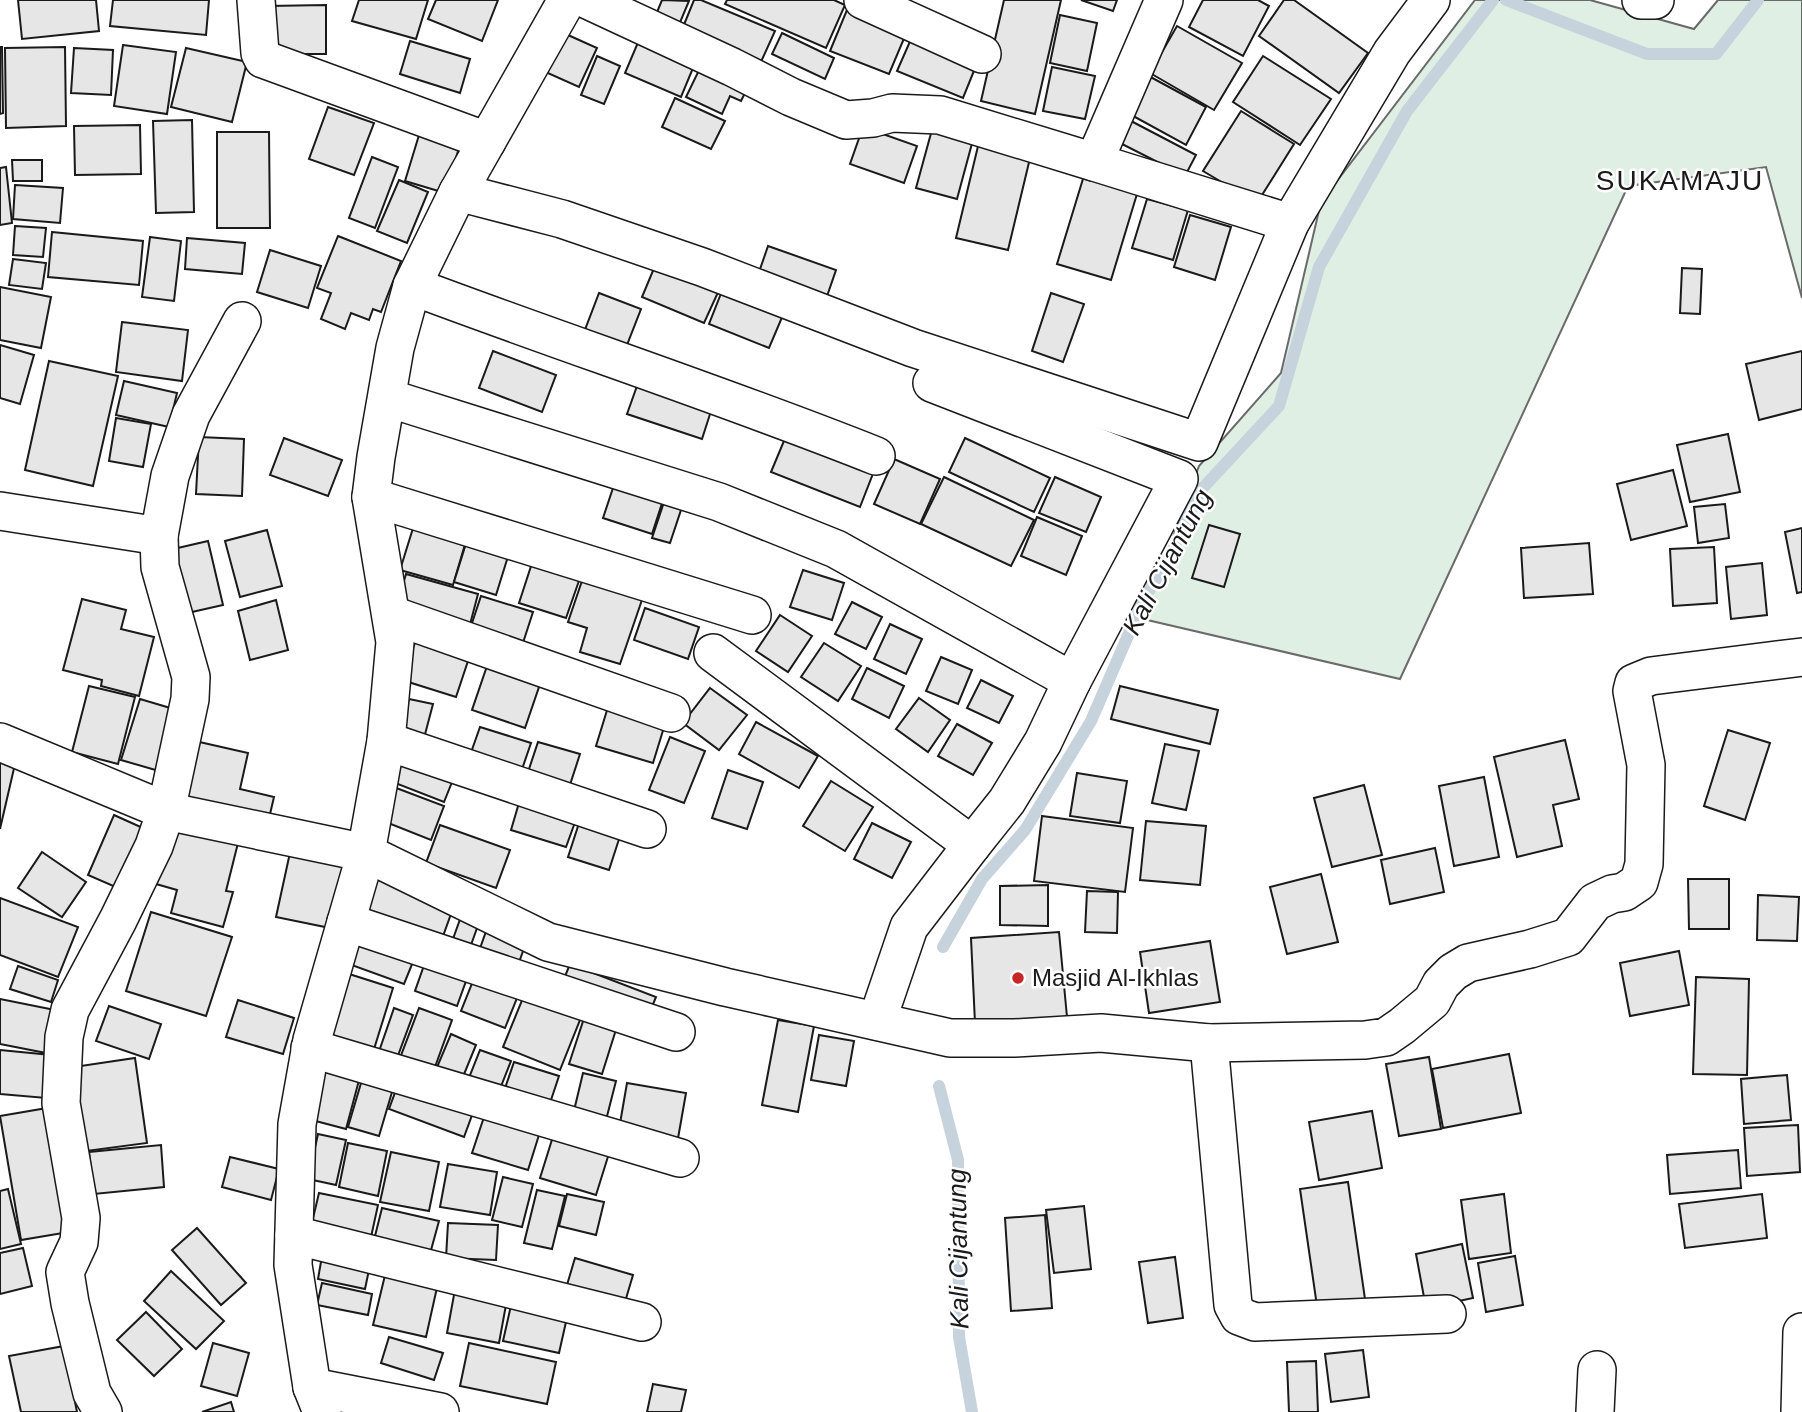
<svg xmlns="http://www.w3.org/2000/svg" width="1802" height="1412" viewBox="0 0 1802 1412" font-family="Arial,sans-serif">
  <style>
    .green { fill: #e0efe3; stroke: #6a6a6a; stroke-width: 2 }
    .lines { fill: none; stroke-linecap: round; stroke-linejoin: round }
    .stream { stroke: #c6d2dc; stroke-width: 12 }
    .building { fill: #e6e6e6; stroke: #1a1a1a; stroke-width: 2 }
    .street-casing { stroke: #1a1a1a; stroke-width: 40 }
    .street { stroke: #fff; stroke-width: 37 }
    .poi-dot { fill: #c62828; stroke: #fff; stroke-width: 2.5 }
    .labels { text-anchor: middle; stroke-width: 5; stroke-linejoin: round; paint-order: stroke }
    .poi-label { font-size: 24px; fill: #1a1a1a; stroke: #fff; text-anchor: start }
    .water-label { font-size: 26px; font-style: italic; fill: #1a1a1a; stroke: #fff }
    .quarter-label { font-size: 28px; letter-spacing: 2px; fill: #1a1a1a; stroke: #fff }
  </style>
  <rect width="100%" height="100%" fill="#fff"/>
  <path class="green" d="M1475,0H1590L1694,29L1718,0H1802V298L1766,167L1628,186L1400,679L1143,619L1199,466L1281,373L1321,202Z"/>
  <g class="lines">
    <g class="stream">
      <path d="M1506,0L1647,54H1716L1758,0"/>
      <path d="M943,947L982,879L1025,830L1091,721L1143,601L1174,548L1200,491L1279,406L1319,267L1407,111L1493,0"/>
      <path d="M939,1086L958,1160L959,1337L972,1412"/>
    </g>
  </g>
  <g class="building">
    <path d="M18,0H96L99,31L22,39Z"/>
    <path d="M113,0H209L206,35L110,26Z"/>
    <path d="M359,0H428L416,39L352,21Z"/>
    <path d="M436,0H498L482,41L428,19Z"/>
    <path d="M662,0L689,1L676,32L653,22Z"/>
    <path d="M694,0H701L775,31L760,64L681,32Z"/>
    <path d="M727,0H834L845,5L826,48L725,4Z"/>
    <path d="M1004,0H1061L1035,114L981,101Z"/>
    <path d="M1081,0H1117L1113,11Z"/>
    <path d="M1203,0H1258L1269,6L1243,56L1189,27Z"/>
    <path d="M1284,0H1294L1368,53L1339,93L1259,36Z"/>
    <path d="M326,5V54H268V6Z"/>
    <path d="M849,5L908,29L889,74L830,51Z"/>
    <path d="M1060,15L1097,23L1087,71L1050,63Z"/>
    <path d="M1177,26L1242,63L1214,110L1150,73Z"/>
    <path d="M915,30L980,56L963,98L897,71Z"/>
    <path d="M559,31L597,48L579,87L541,70Z"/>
    <path d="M642,33L698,56L681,97L625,73Z"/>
    <path d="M782,33L834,58L825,79L772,54Z"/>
    <path d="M410,41L470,59L460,93L400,74Z"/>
    <path d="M123,45L176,52L167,114L114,106Z"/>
    <path d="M0,47H2L3,113L0,114Z"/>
    <path d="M65,47L66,126L6,128L5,48Z"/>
    <path d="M74,48L113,50L111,95L71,93Z"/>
    <path d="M186,48L247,62L232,122L171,107Z"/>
    <path d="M597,56L620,66L604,104L581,95Z"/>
    <path d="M1263,56L1331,99L1300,145L1233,102Z"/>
    <path d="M702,64L749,85L741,101L730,96L722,114L686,97Z"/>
    <path d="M1052,67L1095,76L1085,119L1043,111Z"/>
    <path d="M1145,74L1206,107L1186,145L1124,111Z"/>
    <path d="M675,98L725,121L711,149L662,127Z"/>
    <path d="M328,107L374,123L354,175L309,159Z"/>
    <path d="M1241,111L1294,144L1257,203L1203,171Z"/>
    <path d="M192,120L194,212L156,213L153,121Z"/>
    <path d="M1131,121L1196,155L1185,176L1120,143Z"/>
    <path d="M423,122L463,135L445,193L405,181Z"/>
    <path d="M140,125L141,174L75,175L74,126Z"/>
    <path d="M933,126L974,136L957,199L916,188Z"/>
    <path d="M863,127L917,146L904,183L850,164Z"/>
    <path d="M217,132H269L270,228H217Z"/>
    <path d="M979,142L1031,154L1008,250L956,238Z"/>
    <path d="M372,157L398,167L375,228L349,218Z"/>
    <path d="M12,160H42V181H13Z"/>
    <path d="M6,167L12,223L0,225V168Z"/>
    <path d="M1086,169L1140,184L1111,280L1057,264Z"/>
    <path d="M399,180L428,192L407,243L377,231Z"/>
    <path d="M15,185L63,188L60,223L13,219Z"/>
    <path d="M1147,199L1188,210L1173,260L1132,248Z"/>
    <path d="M1190,215L1231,227L1215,280L1174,267Z"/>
    <path d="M15,226L46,228L43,257L13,255Z"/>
    <path d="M52,232L143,241L139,285L48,277Z"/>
    <path d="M338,236L401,261L381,312L373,309L369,320L351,313L345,329L321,319L331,293L317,288Z"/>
    <path d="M150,237L181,241L174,301L142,297Z"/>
    <path d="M187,238L245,243L242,274L185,269Z"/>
    <path d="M768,246L836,270L825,302L757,278Z"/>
    <path d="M270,250L321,266L308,308L257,292Z"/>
    <path d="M13,259L46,263L42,289L9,285Z"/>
    <path d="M657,261L720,288L704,323L642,297Z"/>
    <path d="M1682,268L1702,269L1700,314L1680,313Z"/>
    <path d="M0,287L51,297L41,348L0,340Z"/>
    <path d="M722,291L783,315L769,348L709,324Z"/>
    <path d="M599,293L641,309L625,350L583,335Z"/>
    <path d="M1051,293L1084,304L1063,362L1032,351Z"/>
    <path d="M122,322L188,330L182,381L116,372Z"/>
    <path d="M0,345L34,355L20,404L0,398Z"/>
    <path d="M493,351L556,375L542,412L479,388Z"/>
    <path d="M1802,351V409L1759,420L1746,364Z"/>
    <path d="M49,361L118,376L93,486L25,470Z"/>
    <path d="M124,381L177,393L169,427L116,415Z"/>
    <path d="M637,386L711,411L702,439L627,414Z"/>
    <path d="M116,418L151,424L143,467L109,461Z"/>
    <path d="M1728,434L1740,492L1690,502L1677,445Z"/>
    <path d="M786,436L874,471L860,507L771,472Z"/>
    <path d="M199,437L244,439L242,496L196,494Z"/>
    <path d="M284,438L342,460L328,496L270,475Z"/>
    <path d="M965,438L1050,478L1034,512L949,472Z"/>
    <path d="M894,459L940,479L920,524L874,504Z"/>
    <path d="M1673,470L1687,526L1631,540L1617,484Z"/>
    <path d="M617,476L666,491L652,534L603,518Z"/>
    <path d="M944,477L1034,520L1011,566L921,524Z"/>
    <path d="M1055,477L1101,497L1086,532L1039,513Z"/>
    <path d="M666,496L684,501L670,543L652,538Z"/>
    <path d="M1725,504L1729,538L1698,543L1694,507Z"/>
    <path d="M1037,517L1082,536L1066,575L1021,556Z"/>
    <path d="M414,525L466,541L453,585L400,570Z"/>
    <path d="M1209,525L1240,534L1224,587L1192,578Z"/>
    <path d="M1802,528V592L1797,593L1785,532Z"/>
    <path d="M267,530L282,586L240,597L225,541Z"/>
    <path d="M468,537L510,550L496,595L454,582Z"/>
    <path d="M208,541L223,605L183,614L169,550Z"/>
    <path d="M1589,543L1593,594L1524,598L1521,548Z"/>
    <path d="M1714,547L1717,603L1673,606L1670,549Z"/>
    <path d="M533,560L581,575L566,618L519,603Z"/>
    <path d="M1762,563L1767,615L1731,619L1726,567Z"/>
    <path d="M803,570L844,583L832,620L790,607Z"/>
    <path d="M406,574L478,594L468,632L395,612Z"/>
    <path d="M584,575L644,594L620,664L580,652L587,628L568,622Z"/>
    <path d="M481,596L533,612L520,652L468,635Z"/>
    <path d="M82,599L126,610L121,629L154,637L139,696L101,686L102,680L63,670Z"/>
    <path d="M276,600L288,650L250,660L238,611Z"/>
    <path d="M852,602L882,617L866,649L835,634Z"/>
    <path d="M645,608L699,627L688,659L634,640Z"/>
    <path d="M780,615L812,636L788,672L756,651Z"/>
    <path d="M890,624L922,639L906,674L874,659Z"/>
    <path d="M417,637L471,652L456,697L402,680Z"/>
    <path d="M824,643L861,666L838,701L801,677Z"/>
    <path d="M941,657L972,670L958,704L926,691Z"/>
    <path d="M487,666L540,684L525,728L472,710Z"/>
    <path d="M867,668L904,686L889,718L852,699Z"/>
    <path d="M981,680L1013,696L999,723L967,708Z"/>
    <path d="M89,686L135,697L118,764L72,752Z"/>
    <path d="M1120,686L1218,710L1210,744L1111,719Z"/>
    <path d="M710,688L747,715L719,750L683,723Z"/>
    <path d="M919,698L950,720L928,752L896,729Z"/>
    <path d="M140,699L177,710L159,771L121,760Z"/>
    <path d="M409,699L433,704L423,742L400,736Z"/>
    <path d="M608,707L665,724L653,763L596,746Z"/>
    <path d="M756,722L818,756L799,788L739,754Z"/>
    <path d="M957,724L992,743L973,775L938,756Z"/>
    <path d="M480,727L531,743L519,778L468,761Z"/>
    <path d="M1728,730L1770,743L1745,820L1704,806Z"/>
    <path d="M670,737L705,751L684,803L649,790Z"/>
    <path d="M1565,740L1579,799L1553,805L1562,846L1517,857L1494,757Z"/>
    <path d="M195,741L248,753L240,789L274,797L267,827L180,807Z"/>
    <path d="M538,742L580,754L567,794L525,781Z"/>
    <path d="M1165,744L1199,751L1186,810L1152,803Z"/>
    <path d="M400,752L456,772L444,802L390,781Z"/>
    <path d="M0,760L15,764L0,829Z"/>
    <path d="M728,770L763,782L747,829L712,818Z"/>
    <path d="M1077,773L1127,781L1120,823L1070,816Z"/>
    <path d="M1484,777L1499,857L1454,866L1439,786Z"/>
    <path d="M831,781L873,807L845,851L803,826Z"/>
    <path d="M1364,785L1382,855L1332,867L1314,798Z"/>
    <path d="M391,786L444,806L431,840L378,819Z"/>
    <path d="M521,796L578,814L566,847L511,830Z"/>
    <path d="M114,815L154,833L127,892L88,875Z"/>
    <path d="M1042,816L1133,828L1125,892L1034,881Z"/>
    <path d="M581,817L622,830L609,870L568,857Z"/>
    <path d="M166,820L239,839L226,891L233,892L223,927L171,913L177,890L149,882Z"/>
    <path d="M1146,821L1206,826L1200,885L1140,880Z"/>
    <path d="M872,823L911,842L892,878L854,859Z"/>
    <path d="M440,825L510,850L496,888L426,863Z"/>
    <path d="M291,848L345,859L330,928L276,917Z"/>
    <path d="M1435,848L1444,892L1390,904L1381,860Z"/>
    <path d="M42,852L86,882L62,917L18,888Z"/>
    <path d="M377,872L456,900L438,950L360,922Z"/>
    <path d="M1321,874L1338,942L1287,954L1270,887Z"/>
    <path d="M1688,879H1729V929H1689Z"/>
    <path d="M1048,885V926L1000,925V886Z"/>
    <path d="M1087,891L1118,892L1117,933L1085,932Z"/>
    <path d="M1758,895L1799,897L1797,941L1757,940Z"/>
    <path d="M0,898L78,927L58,977L0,955Z"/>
    <path d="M463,911L481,917L467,956L449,950Z"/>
    <path d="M151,912L232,937L206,1016L126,991Z"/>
    <path d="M490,920L529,934L516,971L477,957Z"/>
    <path d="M358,930L417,952L404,984L346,963Z"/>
    <path d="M1059,932L1067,1017L975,1023L971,938Z"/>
    <path d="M1210,941L1220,1002L1149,1013L1140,952Z"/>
    <path d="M1679,951L1689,1005L1630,1016L1620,963Z"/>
    <path d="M428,954L470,970L457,1006L415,991Z"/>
    <path d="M570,964L656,997L647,1019L561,986Z"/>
    <path d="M18,966L58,980L51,1002L10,989Z"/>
    <path d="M477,971L521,988L505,1028L461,1011Z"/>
    <path d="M346,973L393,988L370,1062L323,1047Z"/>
    <path d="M1696,977L1749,979L1747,1075L1693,1074Z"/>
    <path d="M527,988L584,1010L560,1070L503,1047Z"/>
    <path d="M0,999L55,1010L46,1053L0,1044Z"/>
    <path d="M238,1000L294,1018L283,1054L226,1037Z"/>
    <path d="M109,1006L161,1024L149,1059L96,1041Z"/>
    <path d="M588,1006L620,1017L602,1074L569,1064Z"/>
    <path d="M394,1008L413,1015L393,1069L375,1063Z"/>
    <path d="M419,1008L452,1020L431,1078L397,1066Z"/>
    <path d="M778,1020L814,1026L798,1112L762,1105Z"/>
    <path d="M451,1034L476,1045L458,1089L432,1079Z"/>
    <path d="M819,1035L854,1041L846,1086L811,1080Z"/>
    <path d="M0,1050L51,1055L46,1098L0,1094Z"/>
    <path d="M480,1050L511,1061L496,1099L465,1088Z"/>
    <path d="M1509,1054L1521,1113L1443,1128L1432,1069Z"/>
    <path d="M1429,1057L1441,1129L1399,1136L1386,1064Z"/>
    <path d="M135,1058L147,1143L79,1152L67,1068Z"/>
    <path d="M325,1059L362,1069L346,1129L308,1119Z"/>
    <path d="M514,1062L559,1076L546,1115L501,1100Z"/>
    <path d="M364,1073L395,1082L379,1136L348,1127Z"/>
    <path d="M583,1073L616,1081L604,1128L572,1119Z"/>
    <path d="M1787,1075L1791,1120L1744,1124L1741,1079Z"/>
    <path d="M400,1079L475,1107L464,1137L389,1109Z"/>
    <path d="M627,1083L686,1093L677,1144L618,1135Z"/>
    <path d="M53,1107L75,1231L21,1240L0,1116Z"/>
    <path d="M1372,1111L1382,1168L1319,1180L1309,1122Z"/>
    <path d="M484,1117L539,1135L528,1170L472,1153Z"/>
    <path d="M1798,1125L1800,1172L1747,1176L1744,1128Z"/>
    <path d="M555,1130L611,1147L596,1195L540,1178Z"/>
    <path d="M318,1134L346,1140L336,1185L308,1179Z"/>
    <path d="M348,1143L387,1151L378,1196L339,1187Z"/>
    <path d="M161,1145L164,1187L94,1194L89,1152Z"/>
    <path d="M1738,1150L1741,1188L1670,1194L1667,1155Z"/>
    <path d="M391,1152L439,1162L429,1211L380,1202Z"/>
    <path d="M230,1157L279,1169L271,1200L222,1187Z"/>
    <path d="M448,1164L497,1172L490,1215L440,1207Z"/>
    <path d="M503,1177L533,1184L522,1227L492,1220Z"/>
    <path d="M1348,1182L1365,1299L1317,1306L1300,1189Z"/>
    <path d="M8,1189L21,1244L0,1249V1191Z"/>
    <path d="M537,1190L565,1196L552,1249L524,1243Z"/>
    <path d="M319,1193L378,1205L368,1251L309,1235Z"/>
    <path d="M567,1194L604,1202L596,1235L559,1226Z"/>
    <path d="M1504,1194L1511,1253L1469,1259L1461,1200Z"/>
    <path d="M1762,1194L1767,1238L1685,1248L1679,1204Z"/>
    <path d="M1084,1206L1091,1269L1054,1273L1046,1210Z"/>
    <path d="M382,1208L439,1221L428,1261L372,1248Z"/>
    <path d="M1045,1215L1052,1308L1011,1311L1005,1218Z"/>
    <path d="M448,1223L498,1225L496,1260L446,1258Z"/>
    <path d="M197,1228L246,1283L221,1305L172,1250Z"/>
    <path d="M1462,1244L1473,1298L1426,1308L1416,1254Z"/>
    <path d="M23,1248L32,1286L0,1294V1253Z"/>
    <path d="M322,1256L370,1265L365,1289L318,1279Z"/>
    <path d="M1515,1256L1523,1305L1486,1312L1478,1263Z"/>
    <path d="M1175,1257L1183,1318L1148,1323L1139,1262Z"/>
    <path d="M575,1258L633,1275L622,1312L564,1295Z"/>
    <path d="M171,1271L224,1321L196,1349L144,1301Z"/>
    <path d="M386,1271L438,1283L426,1337L373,1325Z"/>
    <path d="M322,1283L372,1294L368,1315L317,1305Z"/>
    <path d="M456,1284L508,1294L499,1343L447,1333Z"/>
    <path d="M512,1301L568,1313L559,1353L503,1341Z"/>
    <path d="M146,1312L182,1349L154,1376L117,1340Z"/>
    <path d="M389,1337L443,1353L434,1380L381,1363Z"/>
    <path d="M213,1343L249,1353L237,1396L201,1386Z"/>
    <path d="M469,1343L556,1362L547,1404L460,1386Z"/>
    <path d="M64,1346L77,1412H21L9,1356Z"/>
    <path d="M1363,1350L1369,1397L1331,1402L1325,1354Z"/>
    <path d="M1316,1361L1318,1412H1289L1287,1362Z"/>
    <path d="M653,1384L686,1390L681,1412H647Z"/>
    <path d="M231,1402L234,1412H202Z"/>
  </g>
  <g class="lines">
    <g class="street-casing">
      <g id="street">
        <path d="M256,0L260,53L263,59L487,141"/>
        <path d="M588,0L732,67L791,97L846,120L873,118L892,113L940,115L1094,162"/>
        <path d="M863,0L982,54"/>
        <path d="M1164,0L1094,162L1290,223"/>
        <path d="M1641,0H1655"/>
        <path d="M458,192L562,219L702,267L913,348L1199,442L1290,223L1392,52L1431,0"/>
        <path d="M412,286C566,344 723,395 876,456"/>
        <path d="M388,398L719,502L836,549L1072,681"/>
        <path d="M371,497L752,615"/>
        <path d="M0,511L159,536"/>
        <path d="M392,615L671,713"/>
        <path d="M713,653L972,845L1007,801L1043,742L1072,681L1179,479L932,383"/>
        <path d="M386,741L647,829"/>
        <path d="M0,742L166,811L366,853L548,942L725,987L950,1038H1015L1101,1033L1209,1043L1365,1040L1386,1037L1402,1026L1432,1001L1441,984L1453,972L1468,963L1530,949L1568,937L1595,902L1612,894L1624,892L1639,882L1644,864L1646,765L1632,691L1634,683L1651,676L1802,657"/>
        <path d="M346,922L676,1032"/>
        <path d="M877,1021L909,927L972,845"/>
        <path d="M1209,1043L1233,1305L1239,1316L1255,1322L1447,1314"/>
        <path d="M310,1048L680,1158"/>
        <path d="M294,1235L642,1322"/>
        <path d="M312,1387L440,1412"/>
        <path d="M103,1412L92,1393L70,1303L65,1272L79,1242L81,1218L61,1103L64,1037L70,1010L118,920L154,846L166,811L190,699L191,677L160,567L159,536L170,476L191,415L242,321"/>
        <path d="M322,1412L312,1387L293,1265L297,1124L312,1040L366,853L386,741L395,642L371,497L376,457L395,348L412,286L458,192L567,0"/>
        <path d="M1595,1412L1597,1370"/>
        <path d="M1800,1412L1802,1332"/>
      </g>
    </g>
    <use href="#street" class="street"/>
  </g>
  <circle class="poi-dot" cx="1018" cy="978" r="7"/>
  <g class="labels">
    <g class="poi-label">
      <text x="1032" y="986">Masjid Al-Ikhlas</text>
    </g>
    <g class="water-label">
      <text transform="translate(1167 562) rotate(-62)" y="9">Kali Cijantung</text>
      <text transform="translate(958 1249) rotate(-91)" y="9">Kali Cijantung</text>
    </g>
    <g class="quarter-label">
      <text x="1680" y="190">SUKAMAJU</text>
    </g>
  </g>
</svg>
